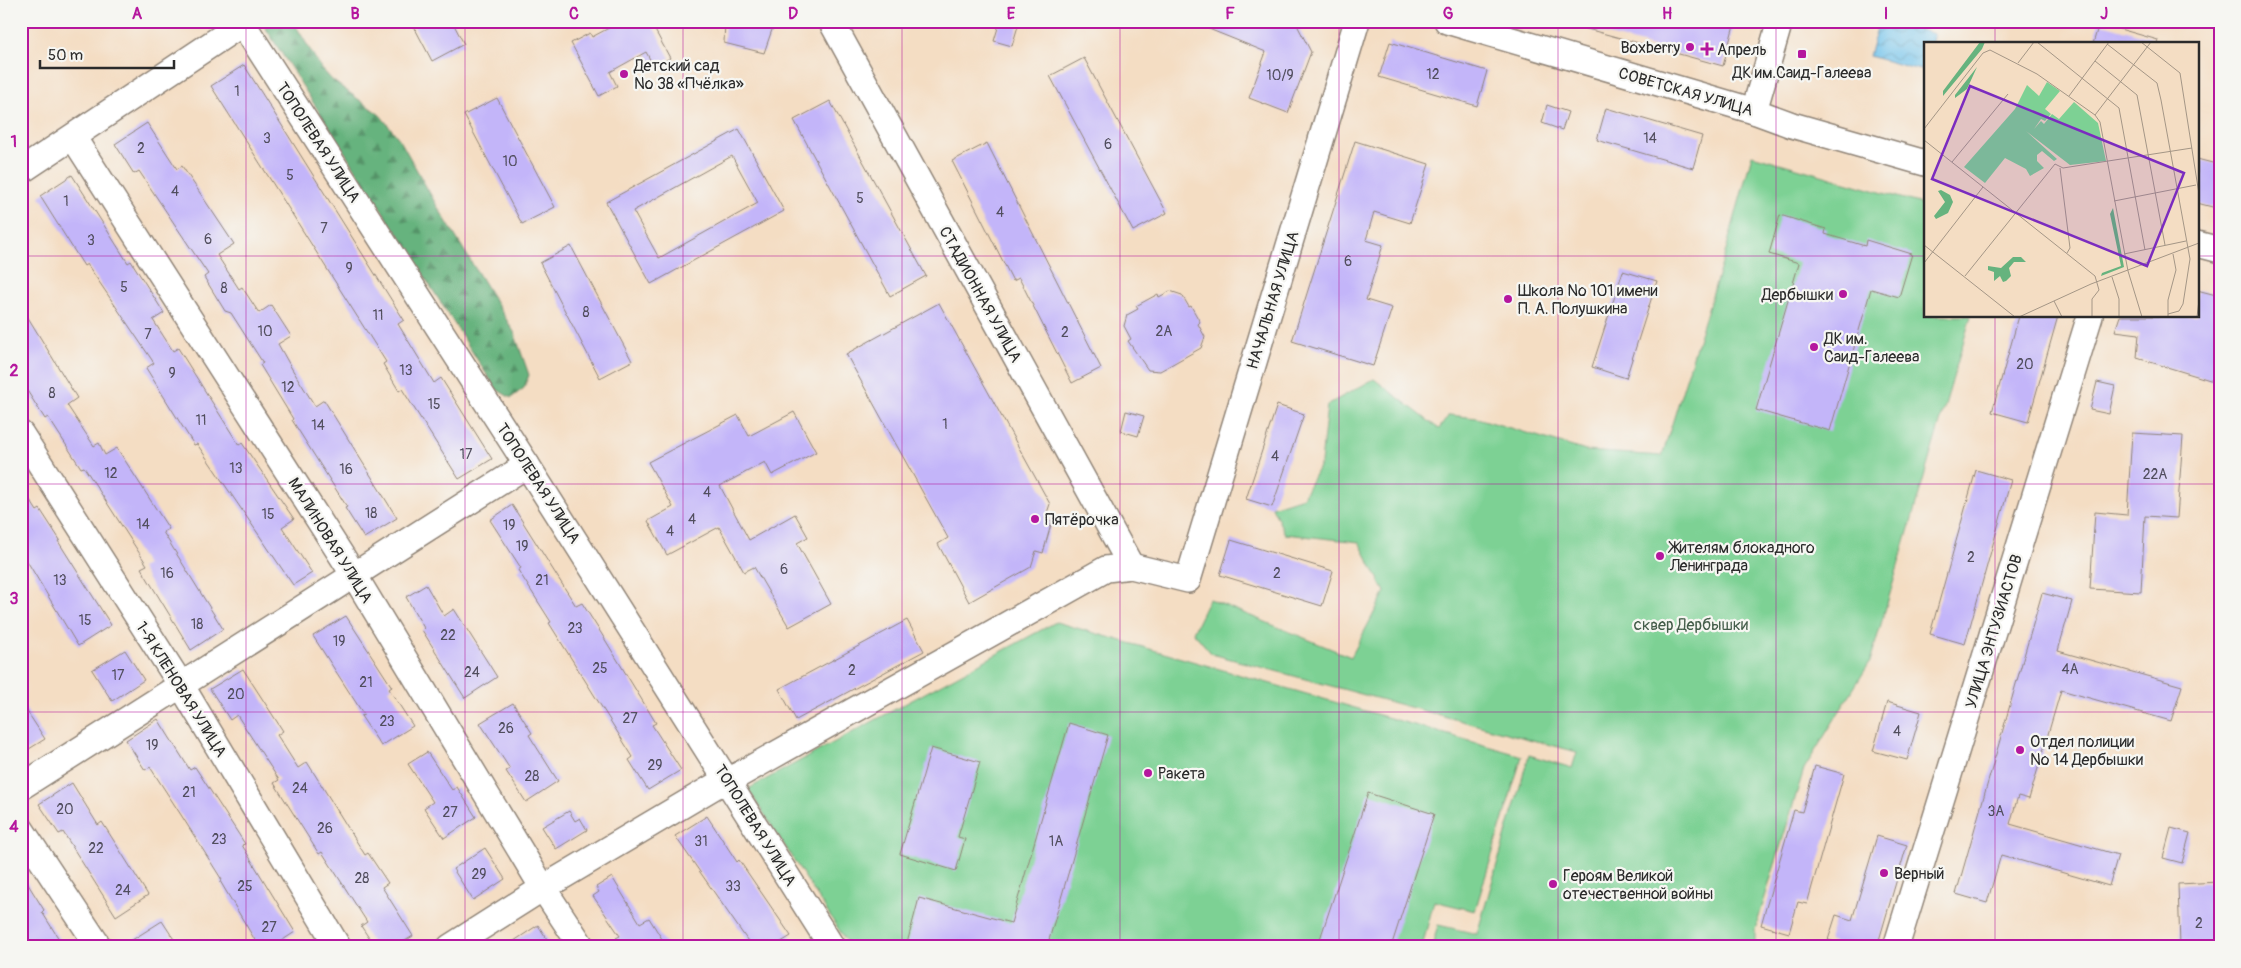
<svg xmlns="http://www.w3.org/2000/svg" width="2241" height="968" viewBox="0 0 2241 968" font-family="Pangolin,sans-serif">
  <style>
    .forest { fill: url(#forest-firs); stroke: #486f54 }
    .green { fill: #7dd194; stroke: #547e60 }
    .water { fill: url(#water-waves); stroke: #4e768c }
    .building { fill: #c3b5f9; fill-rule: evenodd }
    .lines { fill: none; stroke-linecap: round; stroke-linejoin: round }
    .minor-casing { stroke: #908477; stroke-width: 28 }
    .minor { stroke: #fff; stroke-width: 25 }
    .grid { fill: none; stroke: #b5179e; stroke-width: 1; stroke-opacity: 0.55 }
    .poi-dot { fill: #b5179e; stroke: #f6f6f2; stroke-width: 2 }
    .labels { text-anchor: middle; stroke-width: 4.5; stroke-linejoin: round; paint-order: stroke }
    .number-label { font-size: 14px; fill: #514e5e }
    .poi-label { font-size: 16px; fill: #2b2b2b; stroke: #f6f6f2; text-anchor: start }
    .street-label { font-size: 16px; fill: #2b2b2b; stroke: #f6f6f2 }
    .park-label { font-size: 16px; fill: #445d4a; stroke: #f6f6f2 }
    .inset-road { fill: none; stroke: #a49686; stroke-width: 1 }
    .view { fill: #7b2cbf; fill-opacity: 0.15; stroke: #7b2cbf; stroke-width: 2.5 }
    .inset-edge { fill: none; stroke: #2b2b2b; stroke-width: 2.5 }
    .neatline { fill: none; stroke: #b5179e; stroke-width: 2 }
    .grid-label { font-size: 16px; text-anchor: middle; font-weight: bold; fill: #b5179e }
  </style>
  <defs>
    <pattern id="forest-firs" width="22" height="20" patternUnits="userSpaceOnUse" patternTransform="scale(1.25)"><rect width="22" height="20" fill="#66b37e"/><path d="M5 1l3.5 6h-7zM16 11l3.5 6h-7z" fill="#549267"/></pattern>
    <pattern id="water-waves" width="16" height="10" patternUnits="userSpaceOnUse" patternTransform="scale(1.25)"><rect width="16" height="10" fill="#70c2ec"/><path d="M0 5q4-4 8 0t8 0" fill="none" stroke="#5c9ebf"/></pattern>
  </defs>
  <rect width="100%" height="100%" fill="#f6f6f2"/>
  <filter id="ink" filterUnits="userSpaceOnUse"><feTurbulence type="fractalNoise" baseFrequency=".02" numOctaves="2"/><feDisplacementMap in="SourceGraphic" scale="10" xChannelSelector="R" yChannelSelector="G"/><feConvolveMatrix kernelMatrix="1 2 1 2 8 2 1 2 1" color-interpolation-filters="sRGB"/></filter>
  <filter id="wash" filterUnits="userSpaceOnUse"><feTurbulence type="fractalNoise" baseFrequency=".0096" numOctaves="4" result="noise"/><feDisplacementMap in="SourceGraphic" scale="20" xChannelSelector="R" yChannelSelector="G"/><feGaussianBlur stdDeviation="1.12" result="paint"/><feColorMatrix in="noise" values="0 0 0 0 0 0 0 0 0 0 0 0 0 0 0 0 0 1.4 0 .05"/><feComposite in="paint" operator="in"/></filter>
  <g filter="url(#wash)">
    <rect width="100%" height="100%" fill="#f4ddc3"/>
    <path class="forest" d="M261,21H293L321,68L332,80L380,115L400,140L437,206L514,332L529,375L524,388L511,398L496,389Z"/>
    <g class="green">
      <path d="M1752,155L1925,205V316H1971L1870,662L1804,769L1755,930V947H1432L1438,925L1477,934L1529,755L1572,768L1577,752L1212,654L1193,632L1209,599L1351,657L1385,592L1359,542L1285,534L1272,507L1303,497L1321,463L1327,405L1374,379L1439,429L1449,415L1477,418L1586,451L1662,456L1724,257Z"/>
      <path d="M1056,622L1522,756L1475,911L1434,901L1422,947H850L748,789Z"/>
    </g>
    <path class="water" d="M1879,21H1890L1934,34L1931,44H1925L1923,71L1869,56Z"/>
    <g id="blocks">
      <g class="building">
        <path d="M411,21H452L464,44L432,61Z"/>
        <path d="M622,21H650L670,58L654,67L646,52L610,72L617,86L599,96L571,43L590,33L592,37Z"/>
        <path d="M725,21H775L764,53L724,43Z"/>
        <path d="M1000,21L1018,26L1012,46L994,41Z"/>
        <path d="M1189,21H1295L1311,52L1288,113L1249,98L1266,52Z"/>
        <path d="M1576,21H1735L1723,66L1576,26Z"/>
        <path d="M2099,23L2158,40L2157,44H2093Z"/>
        <path d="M1390,42L1487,71L1477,106L1379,77Z"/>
        <path d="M1084,58L1167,213L1133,231L1050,76Z"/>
        <path d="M244,65L404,320L398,324L434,383L441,378L492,459L459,479L402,389L399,391L383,364L386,362L211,86Z"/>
        <path d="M497,98L555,207L522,224L464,115Z"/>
        <path d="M830,101L926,276L890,296L794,120Z"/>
        <path d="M1547,105L1568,112L1562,130L1542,123Z"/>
        <path d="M1606,108L1702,136L1693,168L1597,140Z"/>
        <path d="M147,123L177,169L182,166L234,244L217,255L239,289L242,287L259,313L271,305L291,336L278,344L292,369L315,406L324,400L397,518L364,538L345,508L347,507L292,420L293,419L260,365L263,363L231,313L225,311L204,277L208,274L139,171L134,174L115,144Z"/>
        <path d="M739,129L784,211L651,284L606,202ZM732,156L758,203L659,258L633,211Z"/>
        <path d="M1355,141L1429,164L1410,223L1374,212L1366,240L1383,245L1366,300L1392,308L1373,366L1292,341Z"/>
        <path d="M987,143L1101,368L1072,383L1019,278L1013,281L952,161Z"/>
        <path d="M2197,159L2220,165V209L2197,203Z"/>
        <path d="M72,175L128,263L131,261L164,313L153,320L173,351L178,348L239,445L242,443L294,519L282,527L312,573L293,585L197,444L194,445L146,368L154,363L87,264L84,266L40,196Z"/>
        <path d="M1780,215L1826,229L1825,234L1865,246L1866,240L1912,254L1899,297L1871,289L1830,431L1756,410L1799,263L1769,254Z"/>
        <path d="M571,246L632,361L600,378L540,263Z"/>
        <path d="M1623,271L1657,281L1626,378L1592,367Z"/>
        <path d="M2197,290L2220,296V383L2137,358L2139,334L2115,331L2120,316H2197Z"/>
        <path d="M1170,291L1182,295L1189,307L1191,306L1200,322L1198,324L1205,337L1201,348L1160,371L1148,370L1128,341L1131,339L1124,326L1127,315L1138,309L1136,306L1158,294L1159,297Z"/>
        <path d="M939,303L1050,504L1045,519L1052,521L1043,553L1036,551L1031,567L969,602L938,544L948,538L846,354Z"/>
        <path d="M21,306L77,398L67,405L94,446L99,443L105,455L117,448L169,529L163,532L223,629L191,650L141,568L147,565L84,467L81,468L48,417L45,419L21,381Z"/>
        <path d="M2019,316H2058L2028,422L1992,412Z"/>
        <path d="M2097,382L2115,386L2109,414L2090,410Z"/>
        <path d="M1277,405L1304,414L1272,507L1246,499Z"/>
        <path d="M1126,411L1144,416L1138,436L1121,431Z"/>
        <path d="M794,412L816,452L772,475L765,462L720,486L749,540L795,514L808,537L797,543L831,604L789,627L754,567L744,572L719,527L667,555L648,521L673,507L648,462L738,415L749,436Z"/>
        <path d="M2132,433L2183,436L2177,518L2145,516L2141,592L2090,589L2095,512L2127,515Z"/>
        <path d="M1976,470L2011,480L1965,644L1930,634Z"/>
        <path d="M21,486L37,511L40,509L60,540L58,541L111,625L78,646L21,551Z"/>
        <path d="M512,505L576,606L582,603L601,633L656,723L652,725L681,770L648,790L629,760L633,757L549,623L551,622L518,570L521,568L490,520Z"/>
        <path d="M1231,540L1333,571L1322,606L1220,575Z"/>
        <path d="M426,585L444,616L454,609L497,677L465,698L422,630L424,628L406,597Z"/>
        <path d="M2042,593L2072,601L2058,651L2182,686L2171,721L2061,690L2029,799L2018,796L2010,824L2118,855L2109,886L2001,855L1987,903L1956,894Z"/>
        <path d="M346,616L392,687L389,689L413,726L381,746L361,716L364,715L313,636Z"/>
        <path d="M907,620L924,651L796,720L779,689Z"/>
        <path d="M125,650L144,680L112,701L92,670Z"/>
        <path d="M243,669L283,731L277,735L298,768L307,762L365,855L368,853L388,883L382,887L413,936L395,947H375L361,926L367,922L322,852L319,854L274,783L279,780L237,715L230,720L210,689Z"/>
        <path d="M21,702L45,739L21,754Z"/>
        <path d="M1887,702L1921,712L1907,760L1873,751Z"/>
        <path d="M513,703L532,733L529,735L558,781L526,802L506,771L510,769L480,723Z"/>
        <path d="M158,719L190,770L195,767L225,813L245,844L242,845L295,932L272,947H259L220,881L222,880L183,818L150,767L145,770L126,740Z"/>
        <path d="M1069,723L1108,735L1047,947H906L919,898L1011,923Z"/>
        <path d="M931,748L980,762L958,837L965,839L956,871L900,854Z"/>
        <path d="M427,752L452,790L457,787L476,817L444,838L424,808L433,802L408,764Z"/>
        <path d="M1815,766L1844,774L1807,904L1798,902L1789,933L1761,925L1794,810L1802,812Z"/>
        <path d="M72,783L98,825L102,822L148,895L116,916L63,832L59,834L39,804Z"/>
        <path d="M1368,793L1434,814L1391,947H1333L1319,942Z"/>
        <path d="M569,811L575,821L580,818L587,830L556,849L542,827Z"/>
        <path d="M707,816L737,862L739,860L791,936L773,947H752L675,836Z"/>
        <path d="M2171,828L2190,833L2182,863L2163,858Z"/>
        <path d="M1877,836L1907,845L1877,947H1852L1828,940L1836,915L1852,920Z"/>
        <path d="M485,848L505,879L473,900L453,869Z"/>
        <path d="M21,873L44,910L42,912L64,947H21Z"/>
        <path d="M612,877L640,923L649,918L667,947H622L616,938L620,936L593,896L599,892L596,887Z"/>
        <path d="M2219,882L2220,947H2180L2178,884Z"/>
        <path d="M162,921L179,947H121Z"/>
        <path d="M538,925L552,947H505Z"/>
      </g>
    </g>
  </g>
  <g filter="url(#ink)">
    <use href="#blocks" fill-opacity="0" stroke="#908477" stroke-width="1"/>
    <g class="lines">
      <g class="minor-casing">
        <g id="minor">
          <path d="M241,21L527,465L832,947"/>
          <path d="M831,21L1131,566"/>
          <path d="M1447,21L1754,111L1792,125L1925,163"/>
          <path d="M1754,111L1780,21"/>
          <path d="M73,137L354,575L543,888L582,947"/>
          <path d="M21,171L243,23"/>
          <path d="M2197,244L2220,250"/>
          <path d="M21,434L181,685L338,947"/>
          <path d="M21,787L527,465"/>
          <path d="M21,829L99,947"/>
          <path d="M450,947L543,888L715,786L728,781L1106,569L1131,566L1188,580L1357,21"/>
          <path d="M1896,947L2090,316"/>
        </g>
      </g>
      <use href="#minor" class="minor"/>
    </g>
  </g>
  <path class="grid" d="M246,21V947M465,21V947M683,21V947M902,21V947M1120,21V947M1339,21V947M1558,21V947M1776,21V947M1995,21V44M21,256H1925M2197,256H2220M1995,316V947M21,484H2220M21,712H2220"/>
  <g class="poi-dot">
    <circle cx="1690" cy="47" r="5"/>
    <path d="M1704.5 41.5h5v5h5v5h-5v5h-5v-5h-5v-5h5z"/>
    <rect x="1797" y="49" width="10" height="10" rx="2.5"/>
    <circle cx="624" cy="74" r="5"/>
    <circle cx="1843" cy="294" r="5"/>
    <circle cx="1508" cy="299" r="5"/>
    <circle cx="1814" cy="347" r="5"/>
    <circle cx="1035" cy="519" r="5"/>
    <circle cx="1660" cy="556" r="5"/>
    <circle cx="2020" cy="750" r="5"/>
    <circle cx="1148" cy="773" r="5"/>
    <circle cx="1884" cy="873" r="5"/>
    <circle cx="1553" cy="884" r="5"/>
  </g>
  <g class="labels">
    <g class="number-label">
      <text x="1433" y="79">12</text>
      <text x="1280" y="80">10/9</text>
      <text x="237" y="96">1</text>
      <text x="267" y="143">3</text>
      <text x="1650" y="143">14</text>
      <text x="1108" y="149">6</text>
      <text x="141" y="153">2</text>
      <text x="510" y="166">10</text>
      <text x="290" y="180">5</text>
      <text x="175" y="196">4</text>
      <text x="860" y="203">5</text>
      <text x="66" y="206">1</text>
      <text x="1000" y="217">4</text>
      <text x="324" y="233">7</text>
      <text x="208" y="244">6</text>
      <text x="91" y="245">3</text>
      <text x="1348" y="266">6</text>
      <text x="349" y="273">9</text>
      <text x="124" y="292">5</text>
      <text x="224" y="293">8</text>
      <text x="586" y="317">8</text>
      <text x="378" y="320">11</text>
      <text x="265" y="336">10</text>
      <text x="1164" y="336">2А</text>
      <text x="1065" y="337">2</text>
      <text x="148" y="339">7</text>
      <text x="2025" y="369">20</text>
      <text x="406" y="375">13</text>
      <text x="172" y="378">9</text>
      <text x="288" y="392">12</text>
      <text x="52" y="398">8</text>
      <text x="434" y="409">15</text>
      <text x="201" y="425">11</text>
      <text x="945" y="429">1</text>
      <text x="318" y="430">14</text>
      <text x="466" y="459">17</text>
      <text x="1275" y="461">4</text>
      <text x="236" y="473">13</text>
      <text x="346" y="474">16</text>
      <text x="111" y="478">12</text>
      <text x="2155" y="479">22А</text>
      <text x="707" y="497">4</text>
      <text x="371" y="518">18</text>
      <text x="268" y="519">15</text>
      <text x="692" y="524">4</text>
      <text x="143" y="529">14</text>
      <text x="509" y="530">19</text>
      <text x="670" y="536">4</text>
      <text x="522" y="551">19</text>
      <text x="1971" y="562">2</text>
      <text x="784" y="574">6</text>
      <text x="167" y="578">16</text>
      <text x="1277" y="578">2</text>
      <text x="60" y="585">13</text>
      <text x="542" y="585">21</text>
      <text x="85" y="625">15</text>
      <text x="197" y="629">18</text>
      <text x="575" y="633">23</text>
      <text x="448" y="640">22</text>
      <text x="339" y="646">19</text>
      <text x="600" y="673">25</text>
      <text x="2070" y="674">4А</text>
      <text x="852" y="675">2</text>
      <text x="472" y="677">24</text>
      <text x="118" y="680">17</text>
      <text x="366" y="687">21</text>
      <text x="236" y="699">20</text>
      <text x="630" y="723">27</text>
      <text x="387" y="726">23</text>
      <text x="506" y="733">26</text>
      <text x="1897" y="736">4</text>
      <text x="152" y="750">19</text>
      <text x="655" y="770">29</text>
      <text x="532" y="781">28</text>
      <text x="300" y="793">24</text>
      <text x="189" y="797">21</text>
      <text x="65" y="814">20</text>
      <text x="1996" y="816">3А</text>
      <text x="450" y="817">27</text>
      <text x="325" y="833">26</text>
      <text x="219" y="844">23</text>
      <text x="701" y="846">31</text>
      <text x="1056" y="846">1А</text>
      <text x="96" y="853">22</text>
      <text x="479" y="879">29</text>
      <text x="362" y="883">28</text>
      <text x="245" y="891">25</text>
      <text x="733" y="891">33</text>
      <text x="123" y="895">24</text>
      <text x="2199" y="928">2</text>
      <text x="269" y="932">27</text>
    </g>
    <g class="poi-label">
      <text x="1680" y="53" text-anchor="end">Boxberry</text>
      <text x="1717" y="55">Апрель</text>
      <text x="634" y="71">Детский сад<tspan x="634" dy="18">№ 38 «Пчёлка»</tspan></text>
      <text x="1802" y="78" text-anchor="middle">ДК им.Саид-Галеева</text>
      <text x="1518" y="296">Школа № 101 имени<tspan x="1518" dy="18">П. А. Полушкина</tspan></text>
      <text x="1833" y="300" text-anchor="end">Дербышки</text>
      <text x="1824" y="344">ДК им.<tspan x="1824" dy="18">Саид-Галеева</tspan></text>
      <text x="1045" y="525">Пятёрочка</text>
      <text x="1670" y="553">Жителям блокадного<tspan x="1670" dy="18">Ленинграда</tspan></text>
      <text x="2030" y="747">Отдел полиции<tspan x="2030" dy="18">№ 14 Дербышки</tspan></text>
      <text x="1158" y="779">Ракета</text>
      <text x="1894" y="879">Верный</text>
      <text x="1563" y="881">Героям Великой<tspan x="1563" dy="18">отечественной войны</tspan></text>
    </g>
    <g class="street-label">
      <text transform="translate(1686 91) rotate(16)" y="6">СОВЕТСКАЯ УЛИЦА</text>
      <text transform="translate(319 142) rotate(57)" y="6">ТОПОЛЕВАЯ УЛИЦА</text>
      <text transform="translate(981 294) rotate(61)" y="6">СТАДИОННАЯ УЛИЦА</text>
      <text transform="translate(1272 300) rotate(-73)" y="6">НАЧАЛЬНАЯ УЛИЦА</text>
      <text transform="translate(539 483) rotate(57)" y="6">ТОПОЛЕВАЯ УЛИЦА</text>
      <text transform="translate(331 540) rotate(58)" y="6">МАЛИНОВАЯ УЛИЦА</text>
      <text transform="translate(1993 631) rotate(-73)" y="6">УЛИЦА ЭНТУЗИАСТОВ</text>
      <text transform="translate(182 689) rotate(58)" y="6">1-Я КЛЕНОВАЯ УЛИЦА</text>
      <text transform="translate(756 825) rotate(58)" y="6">ТОПОЛЕВАЯ УЛИЦА</text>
    </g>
    <g class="park-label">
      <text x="1691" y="630">сквер Дербышки</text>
    </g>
  </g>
  <g transform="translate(1924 42)">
    <rect width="275" height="275" fill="#f4ddc3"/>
    <path d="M56,0H61L58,7L19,54V49ZM53,25L43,47L31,56V53ZM17,148L26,153L29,160L24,171L12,177L10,174L21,160L14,149ZM189,166L200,225L177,234L178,231L197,224L186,172ZM89,215H97L102,220H90L85,226L87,234L82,239L79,240L76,234L70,239V230L64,228V224L77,226Z" fill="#66b37e"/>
    <path d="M123,40L136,49L121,67L127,72L121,79L117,77L110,87L117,79L120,82L128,72L135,77L150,60L174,81L182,119L146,123L102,89L133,117L130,119L118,109L113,113V119L120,126L106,134L102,127L81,116L61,141L40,125L91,67L103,43L115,54Z" fill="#7dd194"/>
    <path class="inset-road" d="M113,0L195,66L221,208M217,0L256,31L275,152M183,2L233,41L237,58L266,217L259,262L255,269L244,272M171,19L213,53L241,203M94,21L110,0M145,54L185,0M171,73L227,0M0,87L59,11L66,8L113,32L171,73L176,80L204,229L218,275M0,98L171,234L175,248L168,257V275M28,120L84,52M136,126L146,206L143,211M190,159L272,143M0,203L91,275M200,212L262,199M0,221L59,145M41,234L131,122L139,126L268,106M188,235L195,257V275M130,259L138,275M95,275L167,242L275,201M244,275V258L252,228L249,212M273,275L275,258"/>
    <path class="view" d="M46,44L260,131L223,224L8,137Z"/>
    <rect width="275" height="275" class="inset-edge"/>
  </g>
  <rect width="2241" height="968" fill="none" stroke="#f6f6f2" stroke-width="55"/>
  <path d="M40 60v8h134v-8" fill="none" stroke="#2b2b2b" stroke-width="2.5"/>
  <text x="48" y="60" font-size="15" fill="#2b2b2b" stroke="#f6f6f2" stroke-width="4" paint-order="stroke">50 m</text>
  <rect x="28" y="28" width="2186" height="912" class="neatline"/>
  <g class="grid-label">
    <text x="137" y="19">A</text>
    <text x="355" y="19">B</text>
    <text x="574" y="19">C</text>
    <text x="793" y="19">D</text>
    <text x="1011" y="19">E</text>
    <text x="1230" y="19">F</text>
    <text x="1448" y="19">G</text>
    <text x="1667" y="19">H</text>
    <text x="1886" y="19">I</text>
    <text x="2104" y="19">J</text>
    <text x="14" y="147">1</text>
    <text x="14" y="376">2</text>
    <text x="14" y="604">3</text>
    <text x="14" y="832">4</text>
  </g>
</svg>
